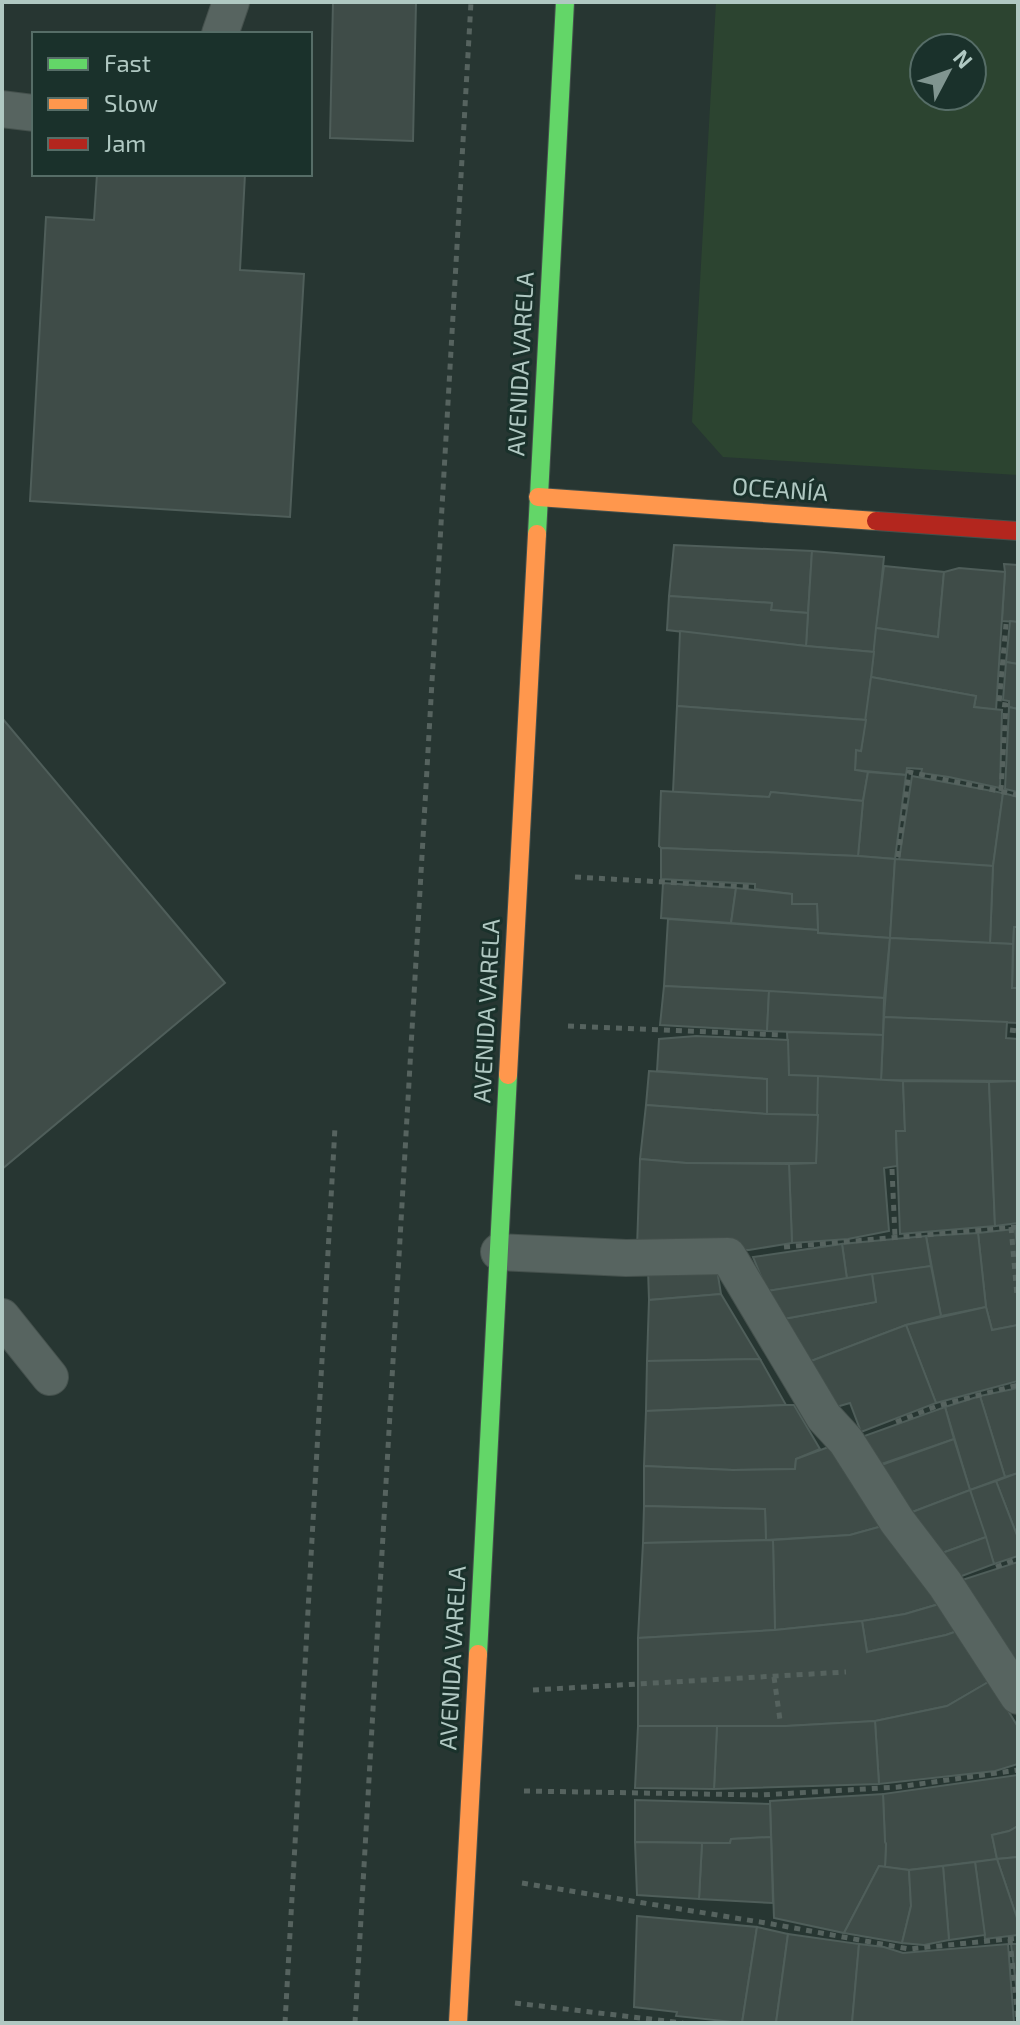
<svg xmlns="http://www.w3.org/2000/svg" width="1020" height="2025" viewBox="0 0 1020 2025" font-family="'Exo 2',sans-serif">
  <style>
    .green { fill: #2c4430; fill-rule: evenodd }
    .building { fill: #3f4c48; stroke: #4f5e5a; stroke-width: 2 }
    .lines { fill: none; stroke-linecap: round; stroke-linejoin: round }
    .lane-casing { stroke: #45514d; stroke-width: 38 }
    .fast-casing { stroke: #45514d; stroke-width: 20 }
    .slow-casing { stroke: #45514d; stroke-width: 20 }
    .jam-casing { stroke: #45514d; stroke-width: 20 }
    .path { stroke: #56635f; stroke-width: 5; stroke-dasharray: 6 6; stroke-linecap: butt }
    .lane { stroke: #576460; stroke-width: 36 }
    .fast { stroke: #63d668; stroke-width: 18 }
    .slow { stroke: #ff974d; stroke-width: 18 }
    .jam { stroke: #b3261e; stroke-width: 18 }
    .labels { text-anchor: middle; stroke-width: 6; stroke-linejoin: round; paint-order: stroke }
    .street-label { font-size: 24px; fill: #b0c8c2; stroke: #1a312b }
  </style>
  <rect width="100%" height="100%" fill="#273632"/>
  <path class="green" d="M716,2H1018V475L723,457L692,422ZM924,48H972V96H924Z"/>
  <g class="building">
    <path d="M333,2H416L413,141L330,138Z"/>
    <path d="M97,174H245L240,270L304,274L290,517L30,501L46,217L94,220Z"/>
    <path d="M674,545L812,551L808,613L771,610L772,603L669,596Z"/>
    <path d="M812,551L884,557L874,652L806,646Z"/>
    <path d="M1004,564L1018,565V622L1002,621L1005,572Z"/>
    <path d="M884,566L944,572L938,637L876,628Z"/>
    <path d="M959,568L1005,572L996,710L974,707L976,696L871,677L876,628L938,637L944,572Z"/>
    <path d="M669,596L772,603L771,610L808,613L806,646L667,630Z"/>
    <path d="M1010,621L1018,622V664L1006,662Z"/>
    <path d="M680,631L806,646L874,652L866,720L677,706Z"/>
    <path d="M1006,662L1018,664V709L1009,707V701L1003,700Z"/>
    <path d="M871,677L976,696L974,707L1002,710L1000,788L949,777L921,773L922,769L907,768L906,775L855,770L856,750L861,751Z"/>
    <path d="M677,706L866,720L861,751L856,750L855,770L868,772L863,801L771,792L769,797L673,792Z"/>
    <path d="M1009,707L1018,709V792L1005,789Z"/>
    <path d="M2,718L225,983L2,1169Z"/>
    <path d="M868,772L906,775L895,859L858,856L863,801Z"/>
    <path d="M912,776L1003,793L993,866L899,860Z"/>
    <path d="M661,791L769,797L771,792L863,801L858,856L661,848L659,846Z"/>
    <path d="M1003,793L1018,797V927H1014L1013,944L990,943L993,866Z"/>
    <path d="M661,848L858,856L895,859L890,938L818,933L817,904H792V894L755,889V884L661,879Z"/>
    <path d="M895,859L993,866L990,943L890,938Z"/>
    <path d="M663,883L736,888L731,923L661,918Z"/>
    <path d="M736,888L792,894V904H817L818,930L731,923Z"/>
    <path d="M668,919L818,930V933L890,938L884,998L664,986Z"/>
    <path d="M1014,927H1018V988H1012Z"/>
    <path d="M890,938L1013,944L1012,988H1018V1023L884,1017Z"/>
    <path d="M664,986L769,991L767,1031L660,1025Z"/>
    <path d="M769,991L884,998L883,1035L767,1031Z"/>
    <path d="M884,1017L1007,1022L1006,1038L1018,1039V1081L881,1080Z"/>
    <path d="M787,1032L883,1035L881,1080L789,1075Z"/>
    <path d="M696,1036L788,1040L789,1075L818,1076V1115L767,1114V1079L657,1071L659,1039Z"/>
    <path d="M649,1071L767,1079V1114L646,1105Z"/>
    <path d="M818,1076L903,1081L905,1131H896L897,1166L884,1168L889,1231L848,1239L792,1243L789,1164L816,1163Z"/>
    <path d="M903,1081L989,1082L995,1226L900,1234L896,1131H905Z"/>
    <path d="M1018,1081V1223L995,1226L989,1082Z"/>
    <path d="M646,1105L767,1114L818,1115L816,1163H686L640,1159Z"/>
    <path d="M640,1159L686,1163L789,1164L792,1243L749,1250L637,1248Z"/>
    <path d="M1015,1229L1018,1254V1325L992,1330L986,1307L978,1233Z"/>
    <path d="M978,1233L986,1307L941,1316L926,1236Z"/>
    <path d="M926,1236L931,1266L847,1279L842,1244Z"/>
    <path d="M842,1244L847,1279L767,1291L753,1257Z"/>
    <path d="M716,1263L721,1294L649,1300L648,1269Z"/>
    <path d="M931,1266L941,1316L906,1325L811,1361L783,1319L876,1302L872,1274Z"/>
    <path d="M872,1274L876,1302L778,1320L767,1291Z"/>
    <path d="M721,1294L760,1359L647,1361L649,1300Z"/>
    <path d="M986,1307L992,1330L1018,1325V1381L936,1403L906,1325Z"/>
    <path d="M906,1325L936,1403L861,1432L850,1403L836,1407L811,1361Z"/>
    <path d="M760,1359L786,1405L646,1411L647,1361Z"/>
    <path d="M1018,1388V1473L1005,1477L980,1396Z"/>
    <path d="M980,1396L1005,1477L970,1490L945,1407Z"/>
    <path d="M786,1405H794L820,1449L796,1459L795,1469L733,1470L644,1466L646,1411Z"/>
    <path d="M945,1407L954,1439L870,1468L856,1439Z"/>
    <path d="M954,1439L970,1490L907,1514L873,1468Z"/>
    <path d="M842,1442L886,1525L850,1535L766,1540L765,1509L644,1506V1466L733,1470L795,1469L796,1459Z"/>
    <path d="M1018,1473V1538L996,1481Z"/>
    <path d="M996,1481L1018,1538V1556L994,1564L970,1490Z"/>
    <path d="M970,1490L986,1537L942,1553L907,1514Z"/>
    <path d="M644,1506L765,1509L766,1540L643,1543Z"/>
    <path d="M886,1525L942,1603L905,1614L862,1621L775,1630L773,1540L850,1535Z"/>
    <path d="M986,1537L994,1564L959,1577L942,1553Z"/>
    <path d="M773,1540L775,1630L638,1638L643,1543Z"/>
    <path d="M1018,1562V1667L962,1580Z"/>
    <path d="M946,1602L960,1630L946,1635L867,1652L862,1621L905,1614Z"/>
    <path d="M862,1621L867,1652L946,1635L960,1630L990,1681L947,1706L875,1721L786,1726H638V1638L775,1630Z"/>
    <path d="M990,1681L1018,1727V1764L995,1771L879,1784L875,1721L947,1706Z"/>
    <path d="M875,1721L879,1784L714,1789L717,1726H786Z"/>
    <path d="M638,1726H717L714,1789L635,1788Z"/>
    <path d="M1018,1775V1826L1009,1831L992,1835L997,1859L909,1870L885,1867L886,1844L885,1842L883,1794Z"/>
    <path d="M883,1794L885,1842L886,1844L885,1867L879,1866L844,1933L774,1918L770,1801Z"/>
    <path d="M635,1800L770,1804L771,1837L731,1839L730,1843L635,1842Z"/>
    <path d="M1018,1826V1857L997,1859L992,1835L1009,1831Z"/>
    <path d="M771,1837L773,1903L699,1899L702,1843H730L731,1839Z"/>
    <path d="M635,1842L702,1843L699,1899L637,1895Z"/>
    <path d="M1018,1857V1921L997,1859Z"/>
    <path d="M997,1859L1018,1921V1935L985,1939L975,1862Z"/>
    <path d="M975,1862L985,1935L949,1940L943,1866Z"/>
    <path d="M879,1866L909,1870L911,1906L902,1943L844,1933Z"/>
    <path d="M943,1866L949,1940L924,1945L902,1943L911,1906L909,1870Z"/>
    <path d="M637,1916L757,1927L742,2023L676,2016L677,2012L634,2007Z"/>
    <path d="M757,1927L788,1934L776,2023H742Z"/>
    <path d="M788,1934L859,1944L852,2023H776Z"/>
    <path d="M859,1944L884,1947L903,1953L1008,1944L1014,2023H852Z"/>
    <path d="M1011,1944H1018V2001Z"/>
  </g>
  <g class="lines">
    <g class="lane-casing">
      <g id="lane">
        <path d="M220,34L231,2"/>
        <path d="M2,109L34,113"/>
        <path d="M499,1252L626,1258L728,1256L824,1417L846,1441L897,1521L945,1584L1018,1696"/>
        <path d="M2,1317L50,1377"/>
      </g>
    </g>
    <g class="fast-casing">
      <g id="fast">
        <path d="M537,534L565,2"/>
        <path d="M478,1654L508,1075"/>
      </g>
    </g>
    <g class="slow-casing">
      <g id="slow">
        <path d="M538,497L876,521"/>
        <path d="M508,1075L537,534"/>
        <path d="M458,2023L478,1654"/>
      </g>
    </g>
    <g class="jam-casing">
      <path id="jam" d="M876,521L1018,531"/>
    </g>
    <g class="path">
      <path d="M1001,791L1006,705L999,704L1006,624"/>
      <path d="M898,857L909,772L1018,795"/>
      <path d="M575,877L751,887"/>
      <path d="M568,1026L782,1035"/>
      <path d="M1010,1030L1018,1031"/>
      <path d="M892,1169L895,1237"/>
      <path d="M1011,1227L1017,1296"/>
      <path d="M784,1247L1018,1227"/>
      <path d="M896,1422L937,1406L1018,1385"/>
      <path d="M996,1567L1018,1559"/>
      <path d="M774,1677L780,1720"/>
      <path d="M533,1690L846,1672"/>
      <path d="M524,1791L761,1795L898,1787L1018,1770"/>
      <path d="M522,1883L772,1924L909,1949L1018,1938"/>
      <path d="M1010,1939L1018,2023"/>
      <path d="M515,2003L683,2023"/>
      <path d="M285,2023L335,1127"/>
      <path d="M355,2023L471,2"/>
    </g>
    <use href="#lane" class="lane"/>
    <use href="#fast" class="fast"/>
    <use href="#slow" class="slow"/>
    <use href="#jam" class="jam"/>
  </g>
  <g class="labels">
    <g class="street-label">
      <text transform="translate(521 364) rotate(-87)" y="8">AVENIDA VARELA</text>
      <text transform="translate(780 490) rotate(4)" y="8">OCEANÍA</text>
      <text transform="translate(487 1011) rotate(-87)" y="8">AVENIDA VARELA</text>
      <text transform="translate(453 1658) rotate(-87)" y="8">AVENIDA VARELA</text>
    </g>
  </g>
  <rect width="1020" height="2025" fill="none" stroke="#b0c8c2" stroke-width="8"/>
  <rect x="32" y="32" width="280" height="144" fill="#1a312b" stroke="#566d67" stroke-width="2"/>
  <rect x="48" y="58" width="40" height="12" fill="#63d668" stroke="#566d67" stroke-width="2"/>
  <text x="104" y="72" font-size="24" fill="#b0c8c2">Fast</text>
  <rect x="48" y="98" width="40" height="12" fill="#ff974d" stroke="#566d67" stroke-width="2"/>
  <text x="104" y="112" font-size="24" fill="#b0c8c2">Slow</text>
  <rect x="48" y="138" width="40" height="12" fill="#b3261e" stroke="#566d67" stroke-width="2"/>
  <text x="104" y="152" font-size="24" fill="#b0c8c2">Jam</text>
  <g transform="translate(948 72) rotate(49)"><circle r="38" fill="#1a312b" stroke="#566d67" stroke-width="2"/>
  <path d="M0-6L14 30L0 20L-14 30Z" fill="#809590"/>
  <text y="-12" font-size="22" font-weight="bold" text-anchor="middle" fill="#b0c8c2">N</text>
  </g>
</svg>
